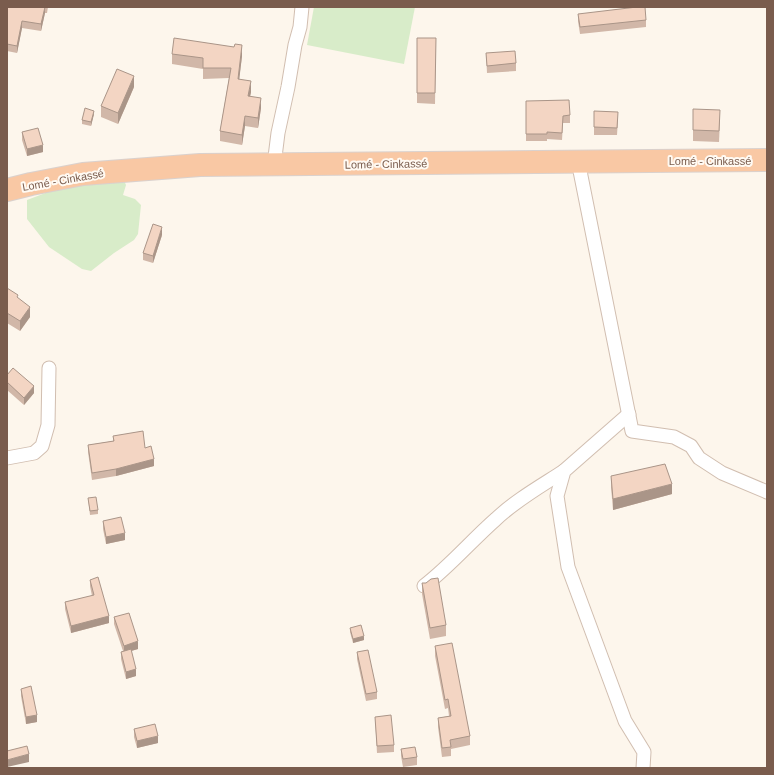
<svg xmlns="http://www.w3.org/2000/svg" width="774" height="775" viewBox="0 0 774 775" font-family="Helvetica,sans-serif">
  <style>
    .green { fill: #d8ecc9 }
    .lines { fill: none; stroke-linecap: round; stroke-linejoin: round }
    .minor-casing { stroke: #d1beb0; stroke-width: 15 }
    .trunk-casing { stroke: #dad1cd; stroke-width: 24 }
    .minor { stroke: #fff; stroke-width: 13 }
    .trunk { stroke: #f9c8a4; stroke-width: 22 }
    .wall { fill: #d1b7a8 }
    .shaded-wall { fill: #aa9588 }
    .building { fill: #f3d5c3; stroke: #aa9588 }
    .labels { text-anchor: middle; stroke-width: 4; stroke-linejoin: round; paint-order: stroke }
    .street-label { font-size: 11px; fill: #7a5c4d; stroke: #fffaf3 }
  </style>
  <rect width="100%" height="100%" fill="#fdf6ec"/>
  <g class="green">
    <path d="M314,7H415L404,64L307,45Z"/>
    <path d="M123,178L126,185L123,195L135,199L141,205L138,234L134,240L114,253L91,271L82,269L49,247L27,219V200L64,186Z"/>
  </g>
  <g class="lines">
    <g class="minor-casing">
      <g id="minor">
        <path d="M578,161L632,431L674,437L691,446L699,458L722,473L767,492"/>
        <path d="M274,165L278,133L288,87L295,45L300,27L302,7"/>
        <path d="M629,414L564,471L557,496L568,567L625,721L644,752L643,768"/>
        <path d="M7,458L34,453L42,446L48,425L49,368"/>
        <path d="M424,586C450,566 471,541 496,519C516,500 541,486 564,471"/>
      </g>
    </g>
    <g class="trunk-casing">
      <path id="trunk" d="M7,190L31,184L83,174L200,165L767,160"/>
    </g>
    <use href="#minor" class="minor"/>
    <use href="#trunk" class="trunk"/>
  </g>
  <g class="wall">
    <path d="M7,7H48L47,13H45L41,31L22,28L17,53L7,51Z"/>
    <path d="M578,14L646,20V27L580,34L578,21Z"/>
    <path d="M417,38H436L435,104L417,103Z"/>
    <path d="M486,53L516,63V71L487,73Z"/>
    <path d="M172,54L242,56L239,79L251,92L250,96L261,108L258,128L245,126L242,145L220,141V131L229,78L203,79V69L172,64Z"/>
    <path d="M134,87L118,124L101,117V106Z"/>
    <path d="M526,101L570,115V123H563L562,140L547,139V141H526Z"/>
    <path d="M594,111L618,120L617,135H594Z"/>
    <path d="M94,114L91,126L82,124V120Z"/>
    <path d="M720,121L719,142L693,141V130Z"/>
    <path d="M22,132L43,152L27,156L22,140Z"/>
    <path d="M162,235L153,263L143,260V253Z"/>
    <path d="M7,288L18,298L30,317L20,331L7,323Z"/>
    <path d="M7,375L34,393L24,405L7,390Z"/>
    <path d="M113,436L145,448L154,466L116,476L92,480L88,452V445L113,441Z"/>
    <path d="M611,476L672,494L613,510L611,487Z"/>
    <path d="M88,498L98,510V514L90,515Z"/>
    <path d="M103,521L125,540L106,544L103,529Z"/>
    <path d="M90,580L109,623L71,633L65,609V602L92,596L90,586Z"/>
    <path d="M422,583L446,625V636L430,639L422,594Z"/>
    <path d="M114,617L138,649L131,651L136,676L126,679L121,659V652L123,651L114,624Z"/>
    <path d="M350,628L364,640L353,643L350,632Z"/>
    <path d="M435,646L470,736V745L451,749V756L442,757L438,727V718L449,716L448,708L445,709L435,656Z"/>
    <path d="M357,652L377,692V699L366,701L357,659Z"/>
    <path d="M21,689L37,722L26,724L21,696Z"/>
    <path d="M375,717L394,745V752L377,753Z"/>
    <path d="M134,729L158,743L137,748L134,737Z"/>
    <path d="M401,749L417,757V765L403,767L401,756Z"/>
  </g>
  <g class="shaded-wall">
    <path d="M45,7V13L41,31V24Z"/>
    <path d="M22,21V28L17,53V46Z"/>
    <path d="M242,45V56L238,90V79Z"/>
    <path d="M134,76V87L118,124V113Z"/>
    <path d="M251,81V92L248,107V96Z"/>
    <path d="M261,98V108L258,128V118Z"/>
    <path d="M94,111V114L91,126V122Z"/>
    <path d="M245,116V126L242,145V135Z"/>
    <path d="M43,145V152L27,156V149Z"/>
    <path d="M162,227V235L153,263V256Z"/>
    <path d="M30,307V317L20,331V321Z"/>
    <path d="M34,386V393L24,405V398Z"/>
    <path d="M154,459V466L116,476V469Z"/>
    <path d="M672,484V494L613,510V499Z"/>
    <path d="M125,533V540L106,544V537Z"/>
    <path d="M109,616V623L71,633V626Z"/>
    <path d="M364,636V640L353,643V639Z"/>
    <path d="M138,641V649L124,653V646Z"/>
    <path d="M136,669V676L126,679V672Z"/>
    <path d="M37,715V722L26,724V717Z"/>
    <path d="M158,736V743L137,748V741Z"/>
    <path d="M29,754V762L7,767V760Z"/>
  </g>
  <g class="building">
    <path d="M7,7H45L41,24L22,21L17,46L7,44Z"/>
    <path d="M637,7H645L646,20L580,27L578,14Z"/>
    <path d="M174,38L234,47L235,44L242,45L238,79L251,81L248,96L261,98L258,118L245,116L242,135L220,131L231,68H203V58L172,54Z"/>
    <path d="M417,38H436L435,93H417Z"/>
    <path d="M515,51L516,63L487,66L486,53Z"/>
    <path d="M117,69L134,76L118,113L101,106Z"/>
    <path d="M569,100L570,115L563,116L562,133L547,132V134H526V101Z"/>
    <path d="M85,108L94,111L91,122L82,120Z"/>
    <path d="M693,109L720,110L719,131L693,130Z"/>
    <path d="M594,111L618,112L617,128L594,127Z"/>
    <path d="M38,128L43,145L27,149L22,132Z"/>
    <path d="M153,224L162,227L153,256L143,253Z"/>
    <path d="M7,288L18,295L17,297L30,307L20,321L7,313Z"/>
    <path d="M13,368L34,386L24,398L7,382V375Z"/>
    <path d="M143,431L145,448L151,446L154,459L116,469L92,473L88,445L114,441L113,436Z"/>
    <path d="M665,464L672,484L613,499L611,476Z"/>
    <path d="M96,497L98,510L90,511L88,498Z"/>
    <path d="M121,517L125,533L106,537L103,521Z"/>
    <path d="M98,577L109,616L71,626L65,602L94,595L90,580Z"/>
    <path d="M438,578L446,625L430,628L422,583H426L431,579Z"/>
    <path d="M129,613L138,641L124,646L114,617Z"/>
    <path d="M361,625L364,636L353,639L350,628Z"/>
    <path d="M452,643L470,736L450,740L451,747L442,748L438,718L451,716L448,699L445,700L435,646Z"/>
    <path d="M131,649L136,669L126,672L121,652Z"/>
    <path d="M368,650L377,692L366,694L357,652Z"/>
    <path d="M31,686L37,715L26,717L21,689Z"/>
    <path d="M391,715L394,745L377,746L375,717Z"/>
    <path d="M155,724L158,736L137,741L134,729Z"/>
    <path d="M27,746L29,754L7,760V751Z"/>
    <path d="M415,747L417,757L403,759L401,749Z"/>
  </g>
  <g class="labels">
    <g class="street-label">
      <text x="710" y="165">Lomé - Cinkassé</text>
      <text transform="translate(386 164) rotate(-1)" y="4">Lomé - Cinkassé</text>
      <text transform="translate(63 180) rotate(-10)" y="4">Lomé - Cinkassé</text>
    </g>
  </g>
  <rect width="774" height="775" fill="none" stroke="#7a5c4d" stroke-width="16"/>
</svg>
